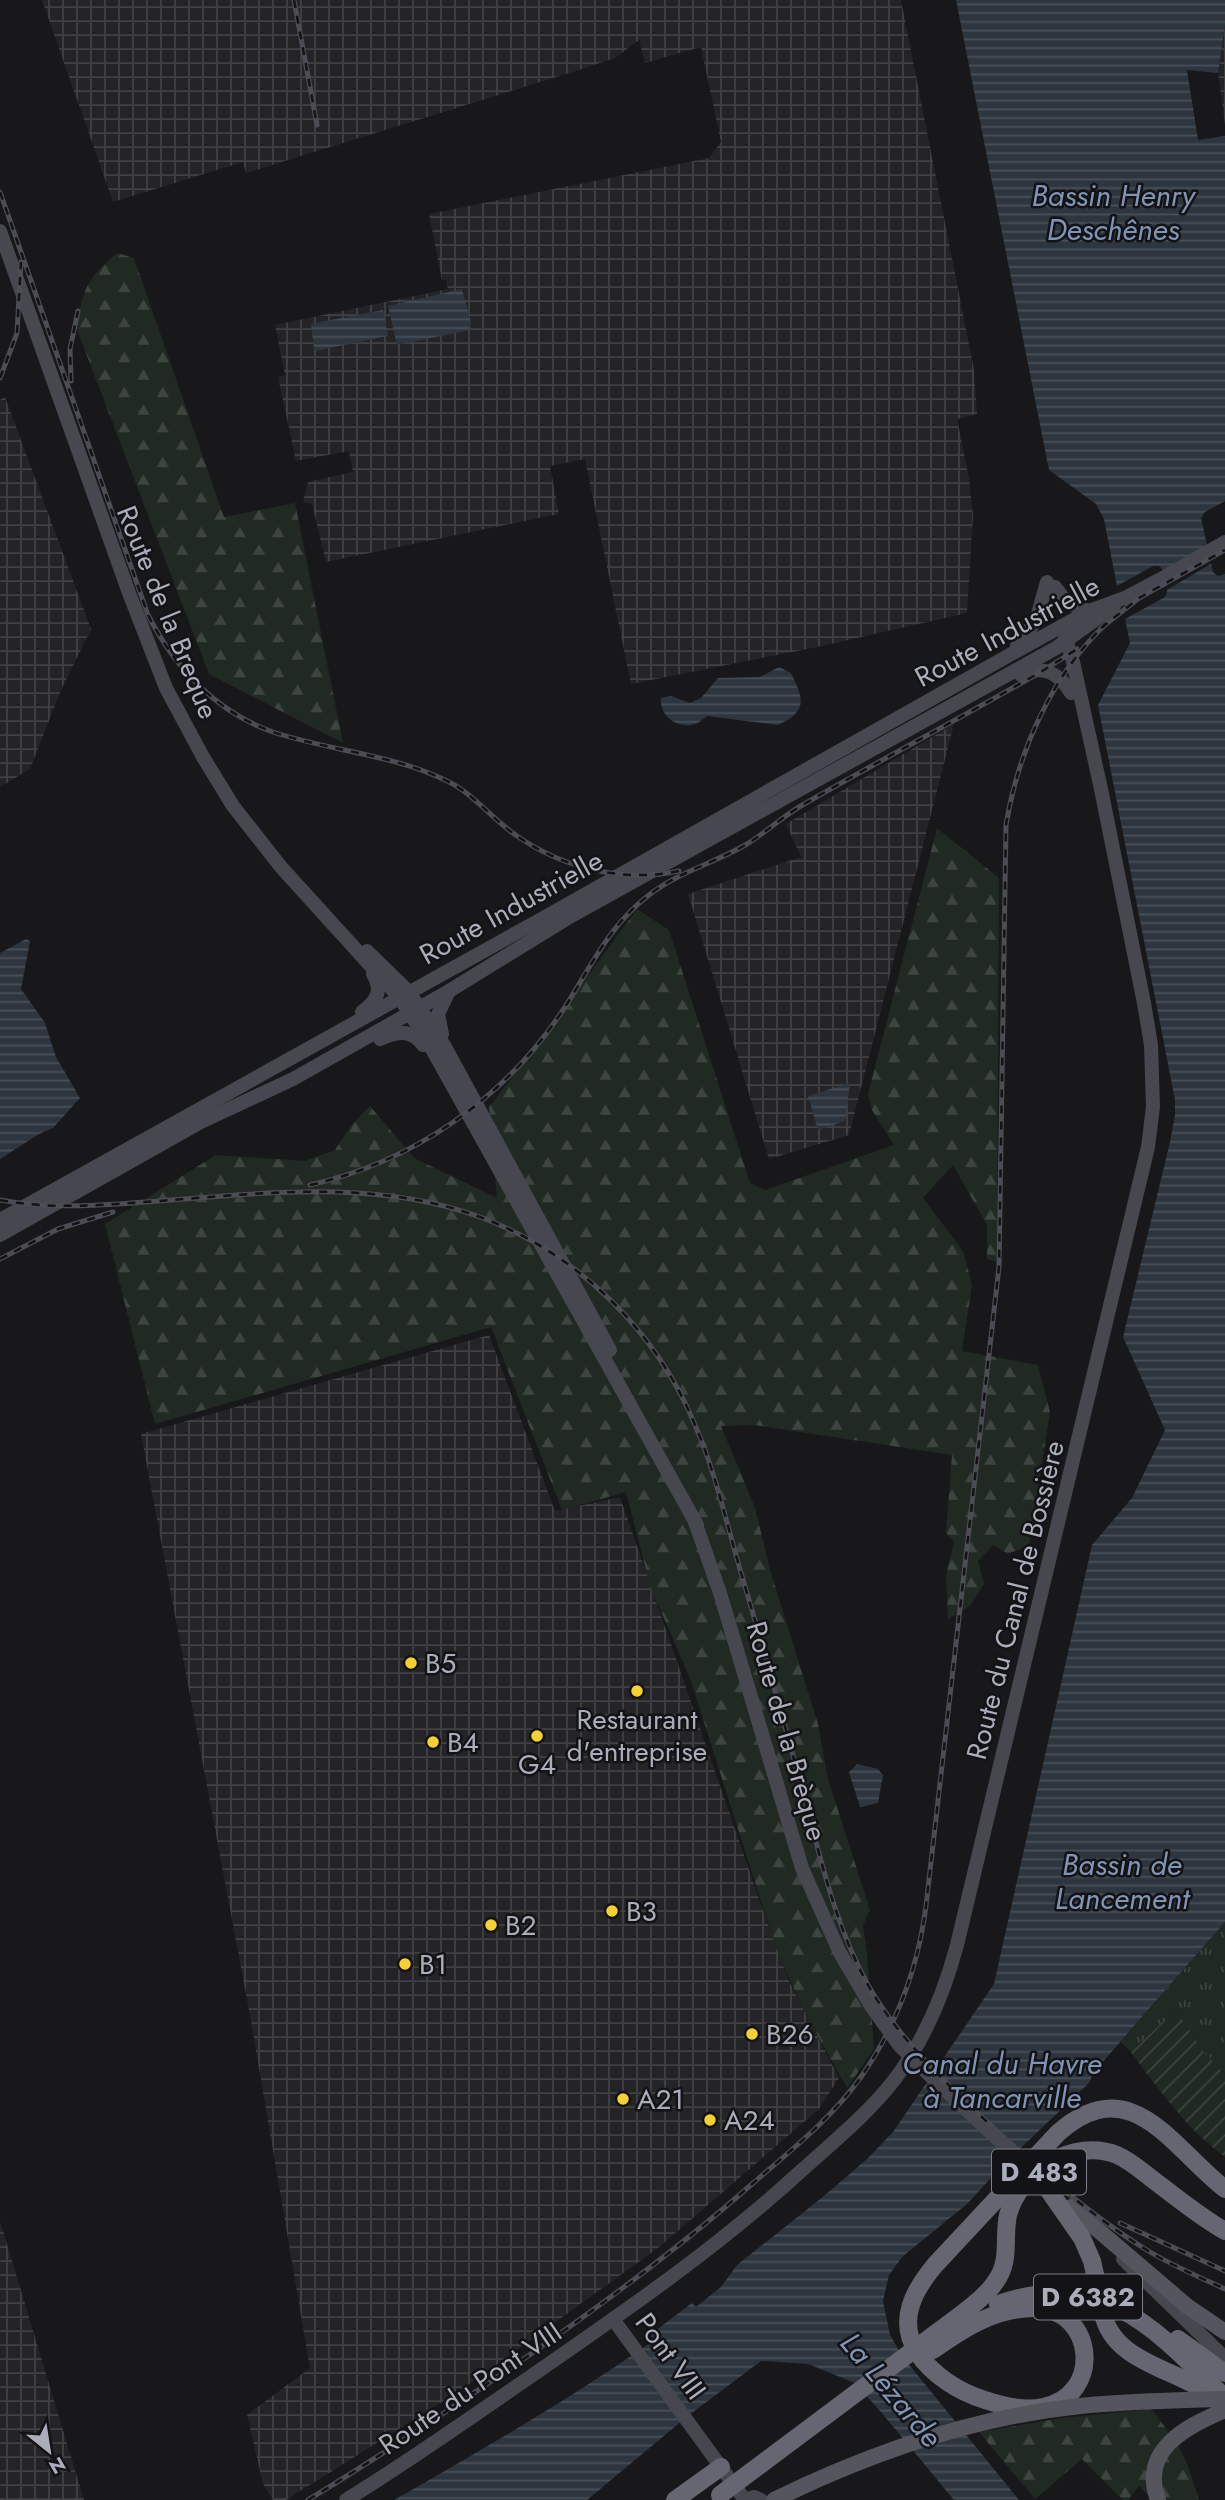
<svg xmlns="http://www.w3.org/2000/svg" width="1225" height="2500" viewBox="0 0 1225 2500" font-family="Jost,sans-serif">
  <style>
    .industrial { fill: url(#industrial-grid) }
    .grass { fill: url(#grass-tufts) }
    .forest { fill: url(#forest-firs) }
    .garden { fill: url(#garden-furrows) }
    .water { fill: url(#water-rules) }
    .pier { fill: #18181a }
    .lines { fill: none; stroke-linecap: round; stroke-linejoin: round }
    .secondary { stroke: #47484f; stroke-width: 14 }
    .primary { stroke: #55555e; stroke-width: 16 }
    .highway { stroke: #656671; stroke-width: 18 }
    .rail-casing { stroke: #4c4d54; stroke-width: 5 }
    .rail { stroke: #131315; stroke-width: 2.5; stroke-dasharray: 8; stroke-linecap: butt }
    .secondary-bridge { stroke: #47484f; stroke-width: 14 }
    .primary-bridge { stroke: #55555e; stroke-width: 16 }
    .highway-bridge { stroke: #656671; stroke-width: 18 }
    .poi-dot { fill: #f7d133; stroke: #131315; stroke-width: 2.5 }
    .labels { text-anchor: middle; stroke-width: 5; stroke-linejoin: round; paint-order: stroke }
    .shield { fill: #131315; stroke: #7d7f88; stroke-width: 2 }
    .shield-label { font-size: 26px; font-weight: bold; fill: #aaadba }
    .street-label { font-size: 28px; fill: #aaadba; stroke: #131315 }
    .poi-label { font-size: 28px; fill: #aaadba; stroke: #131315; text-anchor: start }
    .water-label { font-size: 30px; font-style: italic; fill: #8095b6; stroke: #131315 }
  </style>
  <defs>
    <pattern id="industrial-grid" width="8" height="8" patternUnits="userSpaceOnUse" patternTransform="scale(1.75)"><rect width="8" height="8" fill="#242427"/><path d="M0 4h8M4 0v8" fill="none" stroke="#414144"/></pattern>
    <pattern id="grass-tufts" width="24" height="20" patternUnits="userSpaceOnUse" patternTransform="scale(1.75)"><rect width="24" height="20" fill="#202922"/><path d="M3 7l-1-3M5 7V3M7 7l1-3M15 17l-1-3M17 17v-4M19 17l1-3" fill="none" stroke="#3e4540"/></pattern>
    <pattern id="forest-firs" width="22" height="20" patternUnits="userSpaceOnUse" patternTransform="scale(1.75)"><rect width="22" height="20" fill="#202922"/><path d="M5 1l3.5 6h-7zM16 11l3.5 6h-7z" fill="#3e4540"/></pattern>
    <pattern id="garden-furrows" width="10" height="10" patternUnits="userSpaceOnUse" patternTransform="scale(1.75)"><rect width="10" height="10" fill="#202922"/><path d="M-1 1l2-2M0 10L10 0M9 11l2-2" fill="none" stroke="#3e4540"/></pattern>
    <pattern id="water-rules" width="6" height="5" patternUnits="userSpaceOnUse" patternTransform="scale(1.75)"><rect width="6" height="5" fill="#2d353f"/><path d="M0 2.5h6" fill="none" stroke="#495059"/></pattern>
  </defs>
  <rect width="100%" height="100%" fill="#18181a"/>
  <g class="industrial">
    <path d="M42,0H901L974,370L977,414L957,419L969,478L973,516L967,613L822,646L631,684L585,459L550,466L559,514L326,562L312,504L303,502L308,482L353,472L349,451L296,461L278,377L285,375L275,325L448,289L446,280H442L429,214L709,158L721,142L701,47L645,63L639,40L615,58L576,71L246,173L243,162L113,202Z"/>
    <path d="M1225,25V125L1218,73Z"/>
    <path d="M5,397L91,629L61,690L30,769L0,787V400Z"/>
    <path d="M954,724L849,1135L769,1159L688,894L801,857L786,824Z"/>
    <path d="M489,1335L555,1511L620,1497L774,1942L789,1981L839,2078L819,2109L658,2248L461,2390L286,2500H273L263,2484L247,2415L310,2368L251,2021L141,1434Z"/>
    <path d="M0,2221L84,2500H0Z"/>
  </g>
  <path class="grass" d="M1225,1922V2074L1203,2051L1178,2013L1163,2022L1131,2052L1121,2042Z"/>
  <g class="forest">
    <path d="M117,253L134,258L224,517L295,503L343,743L209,674L76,327C84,287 86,280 117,253Z"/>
    <path d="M937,828L999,878L997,1262L987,1259V1225L953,1165L923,1198L963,1251L972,1285L962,1351L1038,1365L1050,1412L1029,1545L1008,1554L993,1545L978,1561L984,1584L970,1606L948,1619L946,1575L954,1542L946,1533L952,1455L754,1425L721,1426L755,1508L771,1573L818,1724L828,1779L870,1910L863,1925L867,1953L874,2049L847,2088C820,2041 794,1994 774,1942L690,1678L650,1586L626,1492L562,1510L491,1327L155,1424L105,1224L216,1155L305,1161L335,1150L350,1127L370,1106L414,1158L497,1198L489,1107L535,1048L637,909L669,930L750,1183L765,1190L894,1145L872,1110L868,1094Z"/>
    <path d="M1151,2409L1176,2441L1187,2463L1199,2500H1153L1139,2486L1128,2500H1123L1082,2459L1035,2499L979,2432L1062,2418Z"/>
  </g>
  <path class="garden" d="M1178,2013L1203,2051L1225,2074V2157C1187,2129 1159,2090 1131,2052L1163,2022Z"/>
  <g class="water">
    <path d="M956,0H1225V25L1218,73L1187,70L1198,140L1225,136V501L1205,512L1201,518L1213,572L1218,576L1225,574V1922L1094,2072L1089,2083L1003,2165L967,2204L902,2257L889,2275L883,2301L890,2335L902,2356L1019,2500H954L881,2412L855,2383L808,2364L766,2361H761L689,2415L587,2500H394C482,2450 570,2399 653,2341L651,2334L692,2303L696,2307L721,2287L737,2265L824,2196L867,2159L893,2132L994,1984L1092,1545L1132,1498L1165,1430L1123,1337L1170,1142L1175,1115V1100L1098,705L1130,643L1125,619L1165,597C1170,588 1167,572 1159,566H1153L1117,586L1104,519L1096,504L1049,470Z"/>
    <path d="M462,289L471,323L470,330L397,345L388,306Z"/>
    <path d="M383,310L388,335L387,336L315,351L314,349L311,324Z"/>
    <path d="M779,667L791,673C803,698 809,711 778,725L707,716C704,718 701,721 698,723C680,731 659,717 661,698L671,696L690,703L701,698L718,678L760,677Z"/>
    <path d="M26,939L30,941L21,989L45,1023L56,1057L80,1098L53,1128L39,1134L0,1159V953Z"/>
    <path d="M850,1083L845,1121L818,1130L808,1096Z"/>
    <path d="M857,1764L878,1769L883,1775L878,1803L860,1807L849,1772Z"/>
  </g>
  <path class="pier" d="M1210,543L1214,562L1165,591L1160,573Z"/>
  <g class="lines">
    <g class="secondary">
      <path d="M0,231L129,593L166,688L203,757L233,806L281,867L399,997L427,1040L697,1525"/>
      <path d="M1055,587L1067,603L1089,611"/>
      <path d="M1017,646L1036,621L1047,582"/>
      <path d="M1021,675C1043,664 1059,673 1071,693"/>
      <path d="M367,951L409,992L444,1045L610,1350"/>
      <path d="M362,1012C377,1001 383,990 373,974"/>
      <path d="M442,1034L438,1014L449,991"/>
      <path d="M380,1039C396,1032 411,1028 423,1045"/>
      <path d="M0,1220L536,922L1006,657L1089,611L1127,597L1159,580L1225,542"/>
      <path d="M0,1235L201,1122L293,1079L449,991L571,916L1056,648L1114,606"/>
      <path d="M694,1519L720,1593L802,1868L840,1953L871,2006"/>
      <path d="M921,2067L991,2133"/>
      <path d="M1123,2259L1225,2358"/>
      <path d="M613,2319L745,2500"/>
      <path d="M346,2500C408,2462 467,2420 527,2379C621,2314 716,2249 801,2171C833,2142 868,2114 895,2079C926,2038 944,1994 957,1945L1148,1147L1153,1107L1151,1045L1144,1003L1101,789L1073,662L1062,626"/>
      <path d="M745,2500L754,2497L761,2500"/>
    </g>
    <path class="primary" d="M1071,2207L1187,2306L1225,2332"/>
    <g class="highway">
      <path d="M1043,2182L1082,2238L1092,2261L1097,2283"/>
      <path d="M998,2304C1103,2268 1157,2330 1225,2398"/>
      <path d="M1103,2313C1112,2362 1177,2369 1211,2395"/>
      <path d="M1178,2339L1225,2373"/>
      <path d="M923,2343C944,2326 983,2302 996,2281C1011,2260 1003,2238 1008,2215C1019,2172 1074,2137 1117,2155C1133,2162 1146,2175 1160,2185C1181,2201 1202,2218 1225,2231"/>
      <path d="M933,2350C964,2328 995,2308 1035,2308C1096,2309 1103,2396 1043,2407C1024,2411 1003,2406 985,2400C959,2392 932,2375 917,2352C897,2320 914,2290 935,2265L1058,2133C1131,2068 1172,2148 1225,2189"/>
      <path d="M675,2500L721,2467"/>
    </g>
    <g class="rail-casing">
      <g id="rail">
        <path d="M294,0L317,125"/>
        <path d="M0,192L148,615C175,668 216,712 273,732C330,751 392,754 447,781C473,793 493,820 517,836C563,868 624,883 679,871"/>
        <path d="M0,378L17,333L21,262"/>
        <path d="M71,381L70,349L78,311"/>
        <path d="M1101,628L1139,598L1225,550"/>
        <path d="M310,1185C412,1162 503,1100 561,1013C590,970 606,928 649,895C678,872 715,863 747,844C765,833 781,818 799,807C880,760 963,717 1044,670L1077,649"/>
        <path d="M0,1200C53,1210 104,1205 158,1201C266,1193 376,1179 480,1217C577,1253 656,1330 695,1425C716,1473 727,1526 742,1576C764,1651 785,1725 805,1800C822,1864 836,1927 868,1985C893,2029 927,2064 963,2099C1018,2152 1077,2206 1142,2247C1168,2264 1197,2276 1225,2289"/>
        <path d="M0,1259L58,1229L113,1212"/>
        <path d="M1120,2223L1225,2271"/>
        <path d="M308,2500C377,2458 445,2413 512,2367C595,2310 676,2251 752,2184C790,2151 831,2119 861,2077C897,2025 918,1968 926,1906L999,1267L1006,825C1018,752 1052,674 1107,623"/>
      </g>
    </g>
    <use href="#rail" class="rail"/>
    <g class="secondary-bridge">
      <path d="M871,2006L899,2045L921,2067"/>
      <path d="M991,2133L1043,2182"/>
    </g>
    <g class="primary-bridge">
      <path d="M774,2500C870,2453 974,2417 1080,2406C1128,2401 1177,2400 1225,2399"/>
      <path d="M1158,2500C1139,2449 1188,2426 1225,2410"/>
    </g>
    <g class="highway-bridge">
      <path d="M1097,2283L1103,2313"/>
      <path d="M720,2495L923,2343"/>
    </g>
  </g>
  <g class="poi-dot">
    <circle cx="411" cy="1663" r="7"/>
    <circle cx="637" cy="1691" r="7"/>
    <circle cx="537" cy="1736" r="7"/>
    <circle cx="433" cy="1742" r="7"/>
    <circle cx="612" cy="1911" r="7"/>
    <circle cx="491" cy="1925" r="7"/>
    <circle cx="405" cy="1964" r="7"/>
    <circle cx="752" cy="2034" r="7"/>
    <circle cx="623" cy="2099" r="7"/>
    <circle cx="710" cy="2120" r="7"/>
  </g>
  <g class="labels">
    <g class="shield">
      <rect x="992" y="2149.5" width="94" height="45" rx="5"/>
      <rect x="1034" y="2274.5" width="108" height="45" rx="5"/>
    </g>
    <g class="shield-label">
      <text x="1039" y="2181">D 483</text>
      <text x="1088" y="2306">D 6382</text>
    </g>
    <g class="street-label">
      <text transform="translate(168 612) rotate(68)" y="10">Route de la Breque</text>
      <text transform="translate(1007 631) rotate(-28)" y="10">Route Industrielle</text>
      <text transform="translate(511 907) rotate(-29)" y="10">Route Industrielle</text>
      <text transform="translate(1015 1600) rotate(-76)" y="10">Route du Canal de Bossière</text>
      <text transform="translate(787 1731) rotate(74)" y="10">Route de la Brèque</text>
      <text transform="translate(671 2356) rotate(54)" y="10">Pont VIII</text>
      <text transform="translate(470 2388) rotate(-34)" y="10">Route du Pont VIII</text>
    </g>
    <g class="poi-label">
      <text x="425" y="1673">B5</text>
      <text x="637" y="1729" text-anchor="middle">Restaurant<tspan x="637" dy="32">d'entreprise</tspan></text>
      <text x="447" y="1752">B4</text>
      <text x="537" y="1774" text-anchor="middle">G4</text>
      <text x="626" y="1921">B3</text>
      <text x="505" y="1935">B2</text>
      <text x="419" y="1974">B1</text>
      <text x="766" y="2044">B26</text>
      <text x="637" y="2109">A21</text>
      <text x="724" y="2130">A24</text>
    </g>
    <g class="water-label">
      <text x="1113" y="206">Bassin Henry<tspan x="1113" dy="34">Deschênes</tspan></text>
      <text x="1122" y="1875">Bassin de<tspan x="1122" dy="34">Lancement</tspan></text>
      <text x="1002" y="2074">Canal du Havre<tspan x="1002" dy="34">à Tancarville</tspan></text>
      <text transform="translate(891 2390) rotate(50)" y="10">La Lézarde</text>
    </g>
  </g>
  <g transform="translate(49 2451) rotate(150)" stroke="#131315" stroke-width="5" paint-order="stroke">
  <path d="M0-5L12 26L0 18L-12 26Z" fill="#aaadba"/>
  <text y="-10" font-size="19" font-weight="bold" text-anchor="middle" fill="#aaadba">N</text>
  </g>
</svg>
